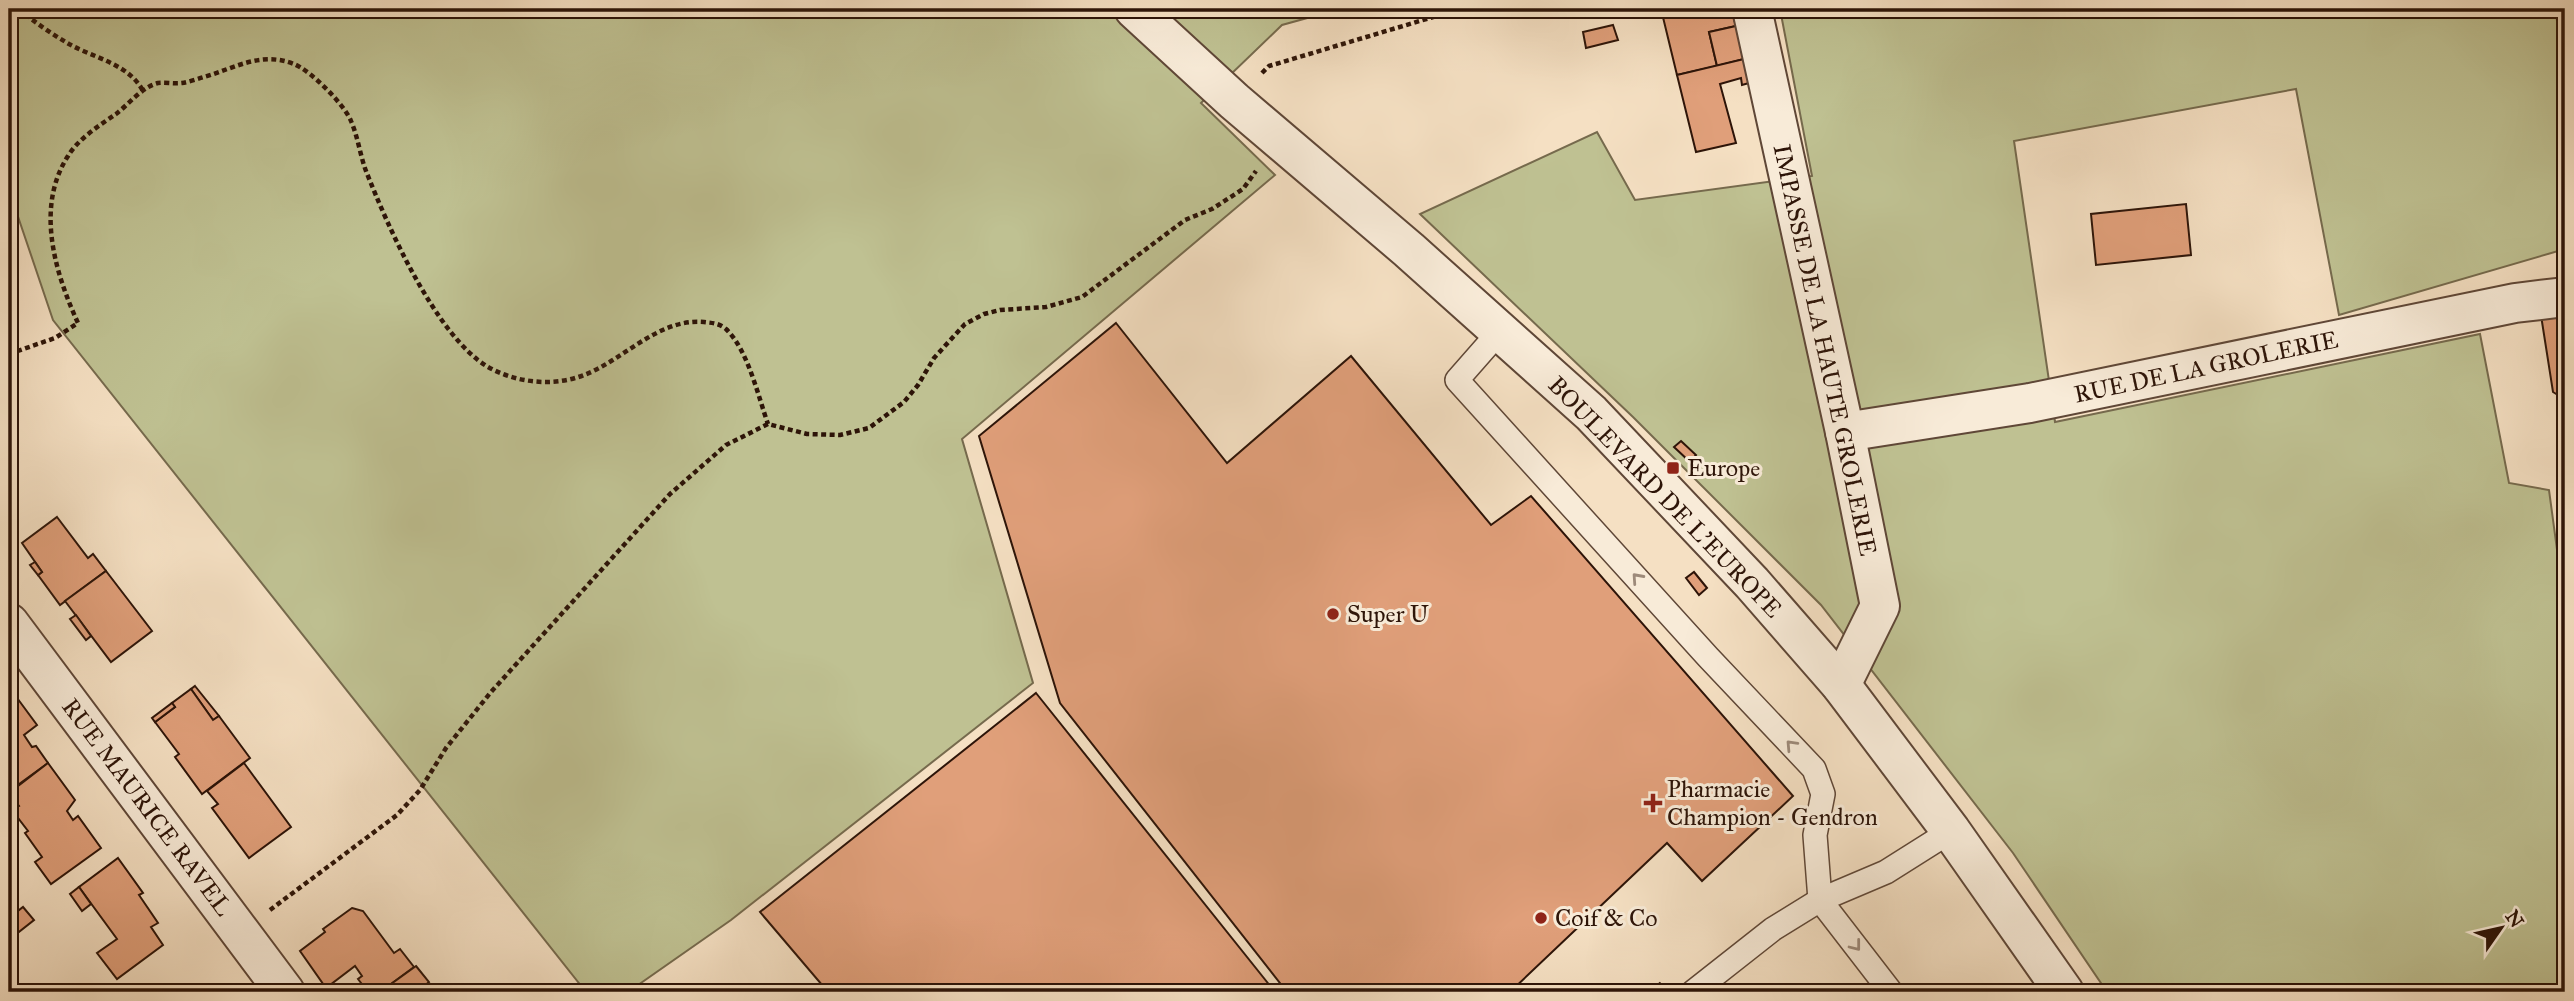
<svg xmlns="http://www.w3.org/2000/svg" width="2574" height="1001" viewBox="0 0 2574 1001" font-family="'IM FELL Great Primer',serif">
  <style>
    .green { fill: #bfc192; stroke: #766a4d; stroke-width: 2 }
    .building { fill: #e09f7a; stroke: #2d1408; stroke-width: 2 }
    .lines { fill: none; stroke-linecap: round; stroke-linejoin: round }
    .service-casing { stroke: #5f4737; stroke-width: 26 }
    .minor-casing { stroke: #5f4737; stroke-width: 42 }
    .tertiary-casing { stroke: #5f4737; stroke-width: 42 }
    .path { stroke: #2d1408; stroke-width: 4.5; stroke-dasharray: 5 3.5; stroke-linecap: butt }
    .service { stroke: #f8ebd8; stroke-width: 23 }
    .minor { stroke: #f8ebd8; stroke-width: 38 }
    .tertiary { stroke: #f8ebd8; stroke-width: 38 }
    .oneway { stroke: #9d8a7a }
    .poi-dot { fill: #8f2418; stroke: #f8ebd8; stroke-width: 2.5 }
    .labels { text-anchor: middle; stroke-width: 6; stroke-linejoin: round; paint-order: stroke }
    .street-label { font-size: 24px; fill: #2d1408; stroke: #f8ebd8 }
    .poi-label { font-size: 24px; fill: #2d1408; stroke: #f8ebd8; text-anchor: start }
  </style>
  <rect width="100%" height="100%" fill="#f5e0c3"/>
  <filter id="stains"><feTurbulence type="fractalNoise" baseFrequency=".00286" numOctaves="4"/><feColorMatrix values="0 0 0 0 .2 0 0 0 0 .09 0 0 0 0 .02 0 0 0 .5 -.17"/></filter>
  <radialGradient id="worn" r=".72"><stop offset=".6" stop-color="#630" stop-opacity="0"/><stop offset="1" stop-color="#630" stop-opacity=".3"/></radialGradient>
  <g class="green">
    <path d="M9,9H1340L1282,25L1201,103L1275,175L962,439L1033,683L731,920L628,992H586L53,320L9,190Z"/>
    <path d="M1780,9H2556L2565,120V249L2339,315L2296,89L2014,141L2055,422L2480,334L2509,483L2549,490L2565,609V992H2107L2013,853L1821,605L1633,417L1420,214L1597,132L1635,200L1812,176Z"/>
  </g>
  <g class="building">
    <path d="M1661,9H1731L1736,26L1709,32L1717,66L1677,75Z"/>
    <path d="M1613,25L1618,40L1586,48L1583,32Z"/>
    <path d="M1736,26L1744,59L1717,66L1709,32Z"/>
    <path d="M1744,59L1749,83L1742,85L1741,78L1720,84L1736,143L1696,152L1677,75Z"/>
    <path d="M2186,204L2191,255L2096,265L2091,214Z"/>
    <path d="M2565,305V396L2561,397L2553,392L2540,309Z"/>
    <path d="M1116,323L1227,463L1351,356L1491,525L1531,496L1793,796L1702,881L1667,843L1510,992H1287L1060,703L979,436Z"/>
    <path d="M1681,441L1696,455L1690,462L1674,447Z"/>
    <path d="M57,517L88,558L93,554L106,571L60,605L38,575L42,572L22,543Z"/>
    <path d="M35,562L42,572L38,575L30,565Z"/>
    <path d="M106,571L152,631L111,662L65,601Z"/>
    <path d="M1694,572L1707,588L1699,595L1686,578Z"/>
    <path d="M76,615L91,636L86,640L70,619Z"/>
    <path d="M195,686L219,716L213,720L191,689Z"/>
    <path d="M9,687L37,725L24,735L32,747L36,746L48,763L15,787L9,779Z"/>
    <path d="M191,689L213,720L219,716L250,758L202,794L175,757L179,754L155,722L175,707L172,703Z"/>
    <path d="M1036,693L1275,992H828L760,912Z"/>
    <path d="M172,703L175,707L155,722L152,718Z"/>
    <path d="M48,763L75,800L67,811L73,820L78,816L101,848L51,884L35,862L42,857L25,833L28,831L12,810L19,806L9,793Z"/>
    <path d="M244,763L291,827L249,858L212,808L218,804L207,791Z"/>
    <path d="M118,858L143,893L139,895L158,923L151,927L163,945L117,979L97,953L117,939L79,887Z"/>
    <path d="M79,887L91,904L82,911L70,894Z"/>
    <path d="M23,907L34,920L15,935L9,927V918Z"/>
    <path d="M352,908L363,911L394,953L400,949L414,967L380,992H368L358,979L362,976L355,966L326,988L300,951L325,932L323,929Z"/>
    <path d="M416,966L429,982L422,988L425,992H380Z"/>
  </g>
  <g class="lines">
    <g class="service-casing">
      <g id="service">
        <path d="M1500,331L1457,380L1708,657L1814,769L1823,794L1815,835L1820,900L1891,992"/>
        <path d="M1693,992L1773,929L1820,900L1886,872L1951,831"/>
      </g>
    </g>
    <g class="minor-casing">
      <g id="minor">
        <path d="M1752,9L1845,432L1880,606L1841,685"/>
        <path d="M1845,432L2030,403L2515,303L2565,297"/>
        <path d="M9,623L285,992"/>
      </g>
    </g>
    <g class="tertiary-casing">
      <path id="tertiary" d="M1134,9L1234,101L1409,250L1591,413L1752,583L1841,685L1951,831L2064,992"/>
    </g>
    <g class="path">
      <path d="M19,9C34,22 52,34 69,44C94,58 129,64 143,91"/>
      <path d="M1262,73L1269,66L1460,9"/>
      <path d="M9,354L55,338L78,323C55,273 35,207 68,156C78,139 100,125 116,114C129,104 142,87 158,83C165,82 174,84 182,83C189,82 197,79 204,77C235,68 261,51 294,64C311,71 344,104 351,121C358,137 360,155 366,171C388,227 436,336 488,367C516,383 554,387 584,375C624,360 658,318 704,322C712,323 719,323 726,329C748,350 758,396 768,424"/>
      <path d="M270,910L397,815L420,790L446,748L491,692L670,494L726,445L768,424L807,434L840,435L869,428L904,402L918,385L934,358L965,324L984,314L1000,310L1046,307L1082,297L1185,220L1212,209L1243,189L1256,171"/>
      <path d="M9,975L20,992"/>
      <path d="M1651,992L1663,982"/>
    </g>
    <use href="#service" class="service"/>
    <use href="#minor" class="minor"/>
    <use href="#tertiary" class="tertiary"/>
  </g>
  <defs><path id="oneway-chevron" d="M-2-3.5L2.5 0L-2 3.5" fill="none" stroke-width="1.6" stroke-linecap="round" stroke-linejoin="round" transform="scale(1.75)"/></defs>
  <g class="oneway">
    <use href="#oneway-chevron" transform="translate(1637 578) rotate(-132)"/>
    <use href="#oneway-chevron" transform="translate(1791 745) rotate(-133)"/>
    <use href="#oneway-chevron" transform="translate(1856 946) rotate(52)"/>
  </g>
  <g class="poi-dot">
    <rect x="1666" y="461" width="14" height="14" rx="3.5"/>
    <circle cx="1333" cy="614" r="7"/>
    <path d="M1649.5 792.5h7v7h7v7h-7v7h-7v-7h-7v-7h7z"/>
    <circle cx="1541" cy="918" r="7"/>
  </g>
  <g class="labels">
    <g class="street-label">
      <text transform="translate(1825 350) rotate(78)" y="8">IMPASSE DE LA HAUTE GROLERIE</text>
      <text transform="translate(2206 367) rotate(-12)" y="8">RUE DE LA GROLERIE</text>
      <text transform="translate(1665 497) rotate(46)" y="8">BOULEVARD DE L'EUROPE</text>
      <text transform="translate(147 807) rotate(53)" y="8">RUE MAURICE RAVEL</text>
    </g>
    <g class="poi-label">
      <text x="1687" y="476">Europe</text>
      <text x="1347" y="622">Super U</text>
      <text x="1667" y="797">Pharmacie<tspan x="1667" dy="28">Champion - Gendron</tspan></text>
      <text x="1555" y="926">Coif &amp; Co</text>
    </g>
  </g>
  <rect width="2574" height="1001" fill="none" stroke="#f5e0c3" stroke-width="35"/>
  <rect x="10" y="10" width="2553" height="980" fill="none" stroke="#2d1408" stroke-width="3.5"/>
  <rect x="18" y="18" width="2539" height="966" fill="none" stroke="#2d1408" stroke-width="2"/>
  <g transform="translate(2501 928) rotate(56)" stroke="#f8ebd8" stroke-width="5" paint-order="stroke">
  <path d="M0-5L12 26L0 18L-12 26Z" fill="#2d1408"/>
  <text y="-10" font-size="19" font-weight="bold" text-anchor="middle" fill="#2d1408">N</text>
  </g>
  <rect width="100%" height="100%" filter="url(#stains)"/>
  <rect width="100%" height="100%" fill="url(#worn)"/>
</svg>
